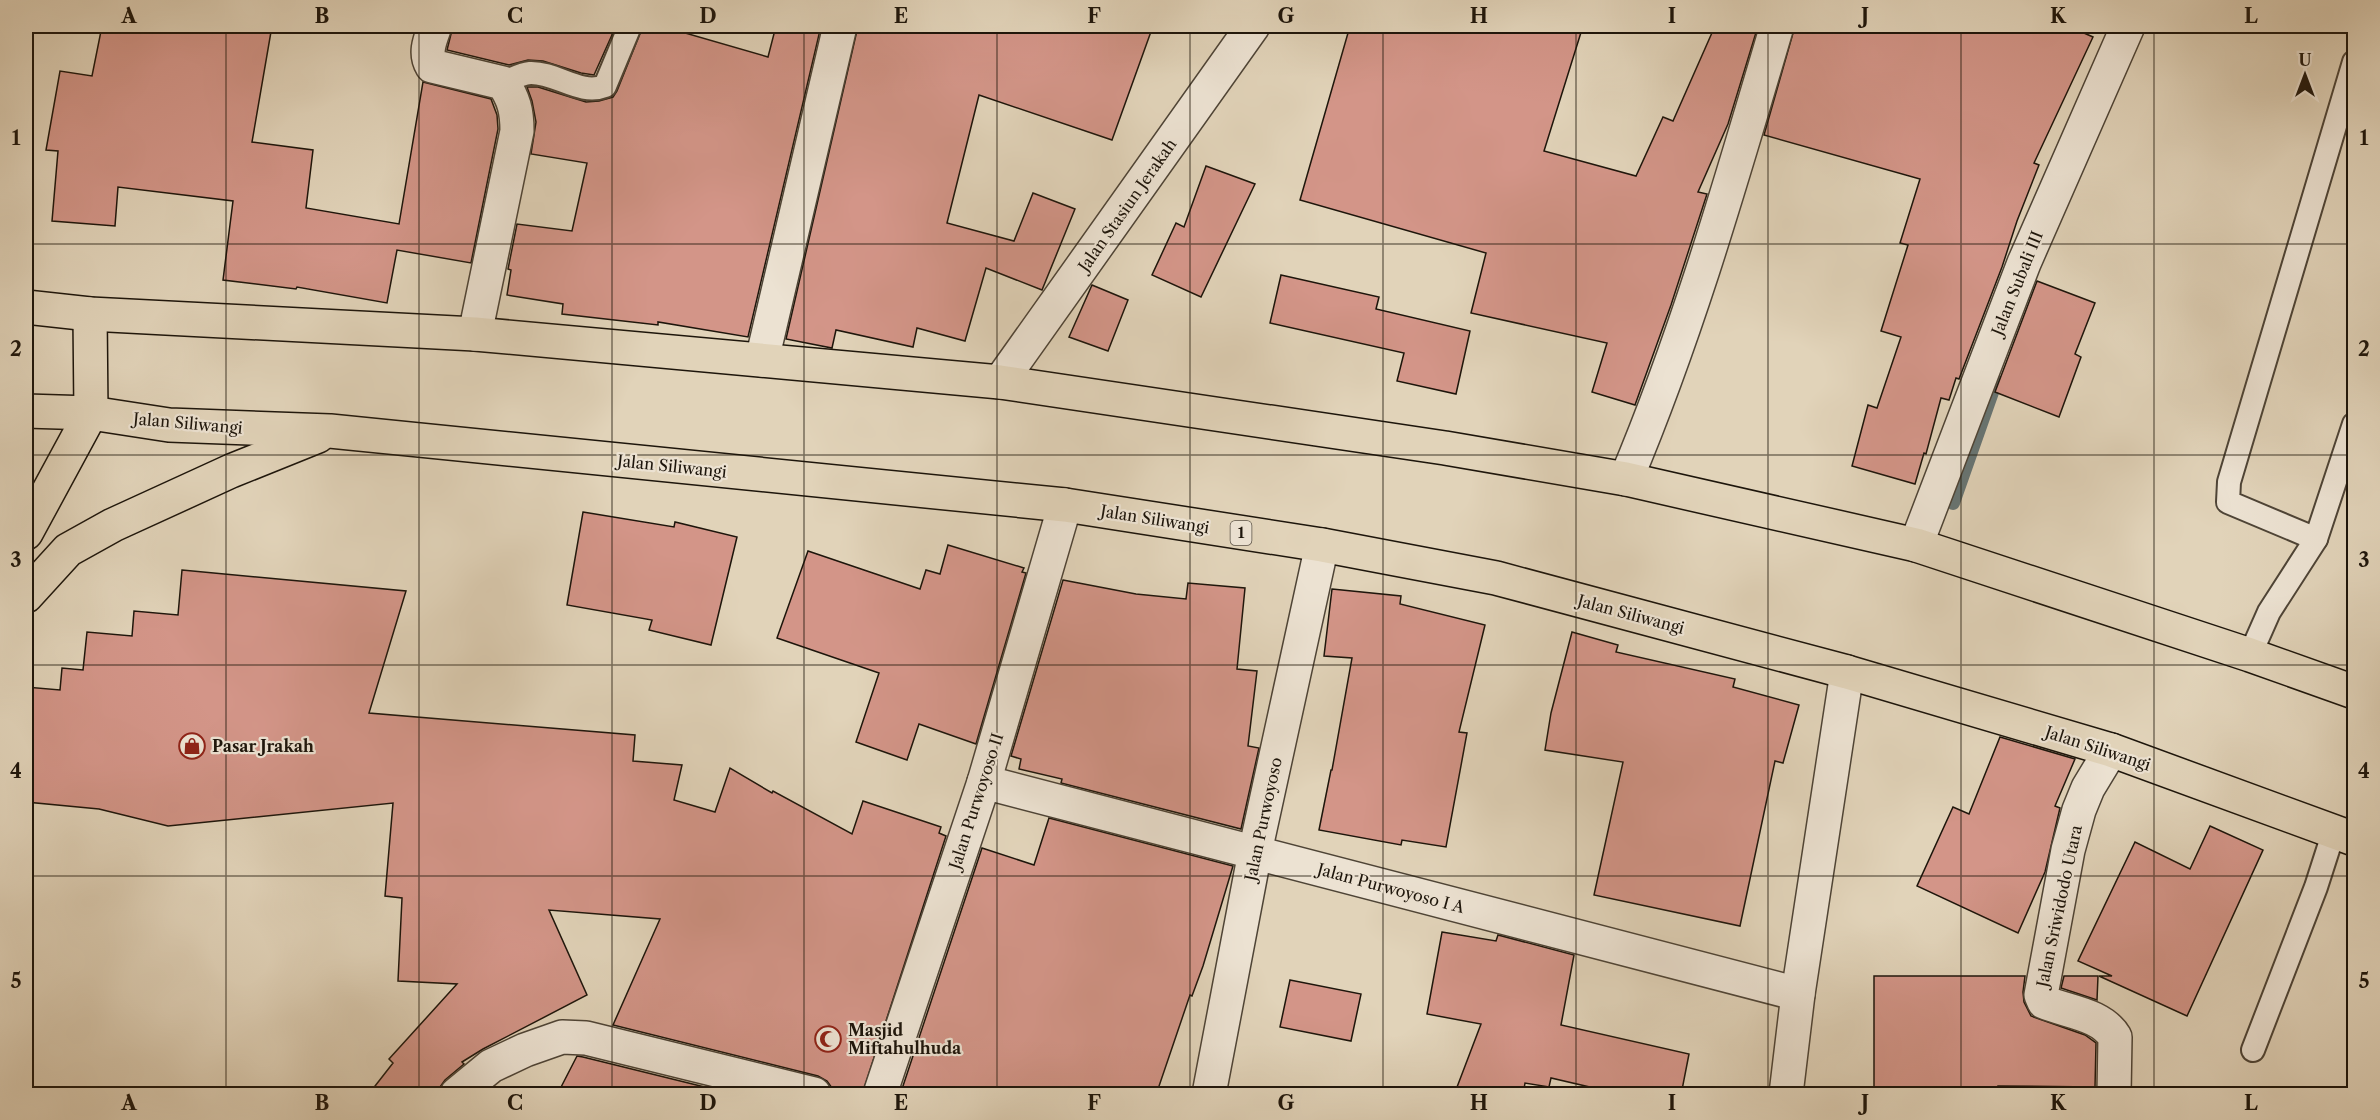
<svg xmlns="http://www.w3.org/2000/svg" width="2380" height="1120" viewBox="0 0 2380 1120" font-family="'Libre Caslon Text',serif">
  <style>
    .lines { fill: none; stroke-linecap: round; stroke-linejoin: round }
    .stream { stroke: #677574; stroke-width: 14 }
    .building { fill: #d39588; stroke: #1d150b; stroke-width: 1.5 }
    .lane-casing { stroke: #4e4436; stroke-width: 26 }
    .street-casing { stroke: #4e4436; stroke-width: 36 }
    .primary-casing { stroke: #1d150b; stroke-width: 36 }
    .highway-casing { stroke: #1d150b; stroke-width: 36 }
    .lane { stroke: #ece2d2; stroke-width: 22 }
    .street { stroke: #ece2d2; stroke-width: 33 }
    .primary { stroke: #e1d3b9; stroke-width: 33 }
    .highway { stroke: #e1d3b9; stroke-width: 33 }
    .grid { fill: none; stroke: #1d150b; stroke-width: 1.5; stroke-opacity: 0.55 }
    .labels { text-anchor: middle; stroke-width: 4.5; stroke-linejoin: round; paint-order: stroke }
    .shield { fill: #ece2d2; stroke: #5b5247; stroke-width: 1.5 }
    .shield-label { font-size: 15px; font-weight: bold; fill: #1d150b }
    .street-label { font-size: 16px; fill: #1d150b; stroke: #ece2d2 }
    .poi-label { font-size: 16px; font-weight: bold; fill: #1d150b; stroke: #ece2d2; text-anchor: start }
    .neatline { fill: none; stroke: #1d150b; stroke-width: 2 }
    .grid-label { font-size: 20px; text-anchor: middle; font-weight: bold; fill: #1d150b }
  </style>
  <rect width="100%" height="100%" fill="#e1d3b9"/>
  <filter id="stains"><feTurbulence type="fractalNoise" baseFrequency=".00333" numOctaves="4"/><feColorMatrix values="0 0 0 0 .2 0 0 0 0 .09 0 0 0 0 .02 0 0 0 .5 -.17"/></filter>
  <radialGradient id="worn" r=".72"><stop offset=".6" stop-color="#630" stop-opacity="0"/><stop offset="1" stop-color="#630" stop-opacity=".3"/></radialGradient>
  <g class="lines">
    <path class="stream" d="M1953,503L1996,381"/>
  </g>
  <g class="building">
    <path d="M102,26H272L252,142L313,150L306,208L399,224L423,82L491,99L497,115L498,129L471,263L397,250L387,303L297,287L296,289L223,280L233,201L118,187L115,226L52,221L58,151L46,150L60,71L92,76Z"/>
    <path d="M453,26H616L594,75L581,73L543,61L528,60L509,65L447,50Z"/>
    <path d="M643,26H661L768,57L776,26H821L748,337L658,322V325L562,314L563,304L507,295L511,270L508,269L517,224L572,231L587,163L531,154L536,122L532,101L527,87H538L586,102L599,101L613,97L617,91Z"/>
    <path d="M858,26H1153L1112,140L979,95L947,223L1014,241L1033,193L1075,209L1042,290L986,268L965,341L917,328L913,347L836,330L832,348L786,339Z"/>
    <path d="M1350,26H1583L1544,151L1636,176L1663,117L1673,121L1715,26H1758L1728,124L1698,192L1707,194L1671,305L1635,405L1592,392L1607,343L1471,313L1486,253L1300,200Z"/>
    <path d="M1795,26H2068L2093,37L2034,163L2039,165L2017,221L2002,267L1959,379L1956,378L1949,400L1941,398L1926,454L1924,453L1915,484L1852,466L1868,405L1877,408L1901,337L1881,331L1908,245L1900,243L1920,179L1764,135Z"/>
    <path d="M1206,166L1255,184L1201,297L1152,275L1176,223L1184,227Z"/>
    <path d="M1281,275L1379,297L1376,309L1470,331L1456,394L1397,381L1404,353L1270,323Z"/>
    <path d="M2037,281L2095,303L2075,354L2081,357L2059,417L1995,392Z"/>
    <path d="M1092,285L1128,300L1108,351L1069,337Z"/>
    <path d="M583,512L674,527L675,522L737,537L711,645L649,630L652,620L567,605Z"/>
    <path d="M948,545L1024,568L1022,572L1026,573L976,744L919,724L907,760L856,742L879,673L777,638L808,551L920,589L926,570L940,574Z"/>
    <path d="M182,570L406,591L369,713L635,735L633,761L682,765L674,800L715,812L730,768L772,793L773,791L852,834L863,801L941,827L939,833L946,836L862,1095H832V1088L827,1081L818,1076L613,1025L660,919L549,910L587,995L483,1049L462,1062L464,1064L445,1080L440,1087L439,1095H368L393,1063L389,1059L457,984L398,981L402,898L385,896L393,803L168,826L99,809L26,802V687L60,690L62,668L83,670L87,632L132,636L134,611L178,615Z"/>
    <path d="M1063,580L1136,594L1186,599L1188,583L1245,588L1237,669L1257,671L1248,746L1259,748L1241,829L1061,783L1062,779L1019,769L1021,759L1011,756Z"/>
    <path d="M1332,589L1401,596L1400,604L1485,625L1459,732L1467,733L1446,847L1402,840L1401,845L1319,830L1331,770H1332L1352,658L1324,656Z"/>
    <path d="M1572,632L1618,645L1616,652L1735,679L1733,687L1799,705L1783,763L1775,761L1740,926L1594,895L1623,762L1545,750L1551,713Z"/>
    <path d="M2000,737L2075,759L2055,806L2060,808L2045,872L2018,933L1917,886L1953,807L1969,814Z"/>
    <path d="M1049,818L1233,866L1203,966L1192,996L1190,995L1156,1095H900L982,848L1034,865Z"/>
    <path d="M2210,826L2263,850L2187,1016L2099,976H2112L2078,961L2135,842L2190,869Z"/>
    <path d="M1442,932L1496,941L1498,935L1574,955L1561,1025L1689,1054L1681,1095H1624L1551,1078L1549,1087L1525,1083L1523,1095H1454L1481,1024L1427,1014Z"/>
    <path d="M1874,976H2025L2023,992L2024,1002L2031,1016L2085,1035L2096,1043L2095,1087L1998,1086V1095H1874Z"/>
    <path d="M2064,976H2098L2097,1000L2061,988Z"/>
    <path d="M1290,980L1361,994L1351,1041L1280,1027Z"/>
    <path d="M577,1056L583,1057L737,1095H557Z"/>
  </g>
  <g class="lines">
    <g class="lane-casing">
      <g id="lane">
        <path d="M503,83C512,79 520,74 530,73C556,72 580,96 605,86L630,26"/>
        <path d="M2316,539L2228,502L2229,482L2354,62"/>
        <path d="M2250,655L2269,612L2316,539L2354,424"/>
        <path d="M2253,1050L2316,887L2334,831"/>
      </g>
    </g>
    <g class="street-casing">
      <g id="street">
        <path d="M435,26C430,40 424,53 432,66L503,83C514,99 517,111 517,131L475,334"/>
        <path d="M762,360L840,26"/>
        <path d="M1000,382L1253,26"/>
        <path d="M1626,479C1688,332 1732,178 1777,26"/>
        <path d="M1916,545L2024,263L2128,26"/>
        <path d="M2111,750L2088,788L2079,810L2068,850L2041,995L2044,1002C2068,1012 2101,1014 2115,1037L2114,1094"/>
        <path d="M984,782L1798,994"/>
        <path d="M457,1094L491,1066L525,1050L562,1037L586,1038L814,1094"/>
        <path d="M880,1094L984,782L1065,505"/>
        <path d="M1209,1094L1255,852L1322,545"/>
        <path d="M1786,1094L1798,994L1847,672"/>
      </g>
    </g>
    <g class="primary-casing">
      <path id="primary" d="M26,533L91,413L90,314"/>
    </g>
    <g class="highway-casing">
      <g id="highway">
        <path d="M26,307L90,314L475,334L1000,382L1445,448L1626,479L1916,545L2250,655L2354,692"/>
        <path d="M26,411L91,413L169,425L330,431L1065,505L1322,545L1496,578L1847,672L2111,750L2354,839"/>
        <path d="M26,596L68,550L113,525L231,471L318,436"/>
      </g>
    </g>
    <use href="#lane" class="lane"/>
    <use href="#street" class="street"/>
    <use href="#primary" class="primary"/>
    <use href="#highway" class="highway"/>
  </g>
  <path class="grid" d="M226,26V1094M419,26V1094M612,26V1094M804,26V1094M997,26V1094M1190,26V1094M1383,26V1094M1576,26V1094M1768,26V1094M1961,26V1094M2154,26V1094M26,244H2354M26,455H2354M26,665H2354M26,876H2354"/>
  <defs>
    <g id="shop-ring" transform="scale(1.35)"><circle r="9.5" fill="#ece2d2" stroke="#8f2418" stroke-width="1.5"/><path d="M-5-2.5h2.3a2.7 3.5 0 0 1 5.4 0H5L5.5 6h-11ZM-1.5-2.5h3a1.5 2.3 0 0 0-3 0Z" fill="#8f2418"/></g>
    <g id="mosque-ring" transform="scale(1.35)"><circle r="9.5" fill="#ece2d2" stroke="#8f2418" stroke-width="1.5"/><path d="M3.5-4.9A6 6 0 1 0 3.5 4.9A5 5 0 1 1 3.5-4.9Z" fill="#8f2418"/></g>
  </defs>
  <g fill-rule="evenodd">
    <use href="#shop-ring" x="192" y="746"/>
    <use href="#mosque-ring" x="828" y="1039"/>
  </g>
  <g class="labels">
    <rect class="shield" x="1230.5" y="521" width="21" height="24" rx="4.5"/>
    <g class="shield-label">
      <text x="1241" y="538">1</text>
    </g>
    <g class="street-label">
      <text transform="translate(1127 205) rotate(-55)" y="6">Jalan Stasiun Jerakah</text>
      <text transform="translate(2017 283) rotate(-68)" y="6">Jalan Subali III</text>
      <text transform="translate(188 423) rotate(5)" y="6">Jalan Siliwangi</text>
      <text transform="translate(672 466) rotate(6)" y="6">Jalan Siliwangi</text>
      <text transform="translate(1155 519) rotate(9)" y="6">Jalan Siliwangi</text>
      <text transform="translate(1631 614) rotate(15)" y="6">Jalan Siliwangi</text>
      <text transform="translate(2098 748) rotate(18)" y="6">Jalan Siliwangi</text>
      <text transform="translate(976 801) rotate(-72)" y="6">Jalan Purwoyoso II</text>
      <text transform="translate(1263 819) rotate(-78)" y="6">Jalan Purwoyoso</text>
      <text transform="translate(1391 888) rotate(15)" y="6">Jalan Purwoyoso I A</text>
      <text transform="translate(2059 906) rotate(-78)" y="6">Jalan Sriwidodo Utara</text>
    </g>
    <g class="poi-label">
      <text x="212" y="752">Pasar Jrakah</text>
      <text x="848" y="1036">Masjid<tspan x="848" dy="18">Miftahulhuda</tspan></text>
    </g>
  </g>
  <rect width="2380" height="1120" fill="none" stroke="#e1d3b9" stroke-width="66"/>
  <g transform="translate(2305 75)" stroke="#ece2d2" stroke-width="4.5" paint-order="stroke">
  <path d="M0-4.5L10 22L0 15L-10 22Z" fill="#1d150b"/>
  <text y="-9" font-size="16" font-weight="bold" text-anchor="middle" fill="#1d150b">U</text>
  </g>
  <rect x="33" y="33" width="2314" height="1054" class="neatline"/>
  <g class="grid-label">
    <text x="129" y="23">A</text>
    <text x="322" y="23">B</text>
    <text x="515" y="23">C</text>
    <text x="708" y="23">D</text>
    <text x="901" y="23">E</text>
    <text x="1094" y="23">F</text>
    <text x="1286" y="23">G</text>
    <text x="1479" y="23">H</text>
    <text x="1672" y="23">I</text>
    <text x="1865" y="23">J</text>
    <text x="2058" y="23">K</text>
    <text x="2251" y="23">L</text>
    <text x="16" y="145">1</text>
    <text x="2364" y="145">1</text>
    <text x="16" y="356">2</text>
    <text x="2364" y="356">2</text>
    <text x="16" y="567">3</text>
    <text x="2364" y="567">3</text>
    <text x="16" y="778">4</text>
    <text x="2364" y="778">4</text>
    <text x="16" y="988">5</text>
    <text x="2364" y="988">5</text>
    <text x="129" y="1110">A</text>
    <text x="322" y="1110">B</text>
    <text x="515" y="1110">C</text>
    <text x="708" y="1110">D</text>
    <text x="901" y="1110">E</text>
    <text x="1094" y="1110">F</text>
    <text x="1286" y="1110">G</text>
    <text x="1479" y="1110">H</text>
    <text x="1672" y="1110">I</text>
    <text x="1865" y="1110">J</text>
    <text x="2058" y="1110">K</text>
    <text x="2251" y="1110">L</text>
  </g>
  <rect width="100%" height="100%" filter="url(#stains)"/>
  <rect width="100%" height="100%" fill="url(#worn)"/>
</svg>
